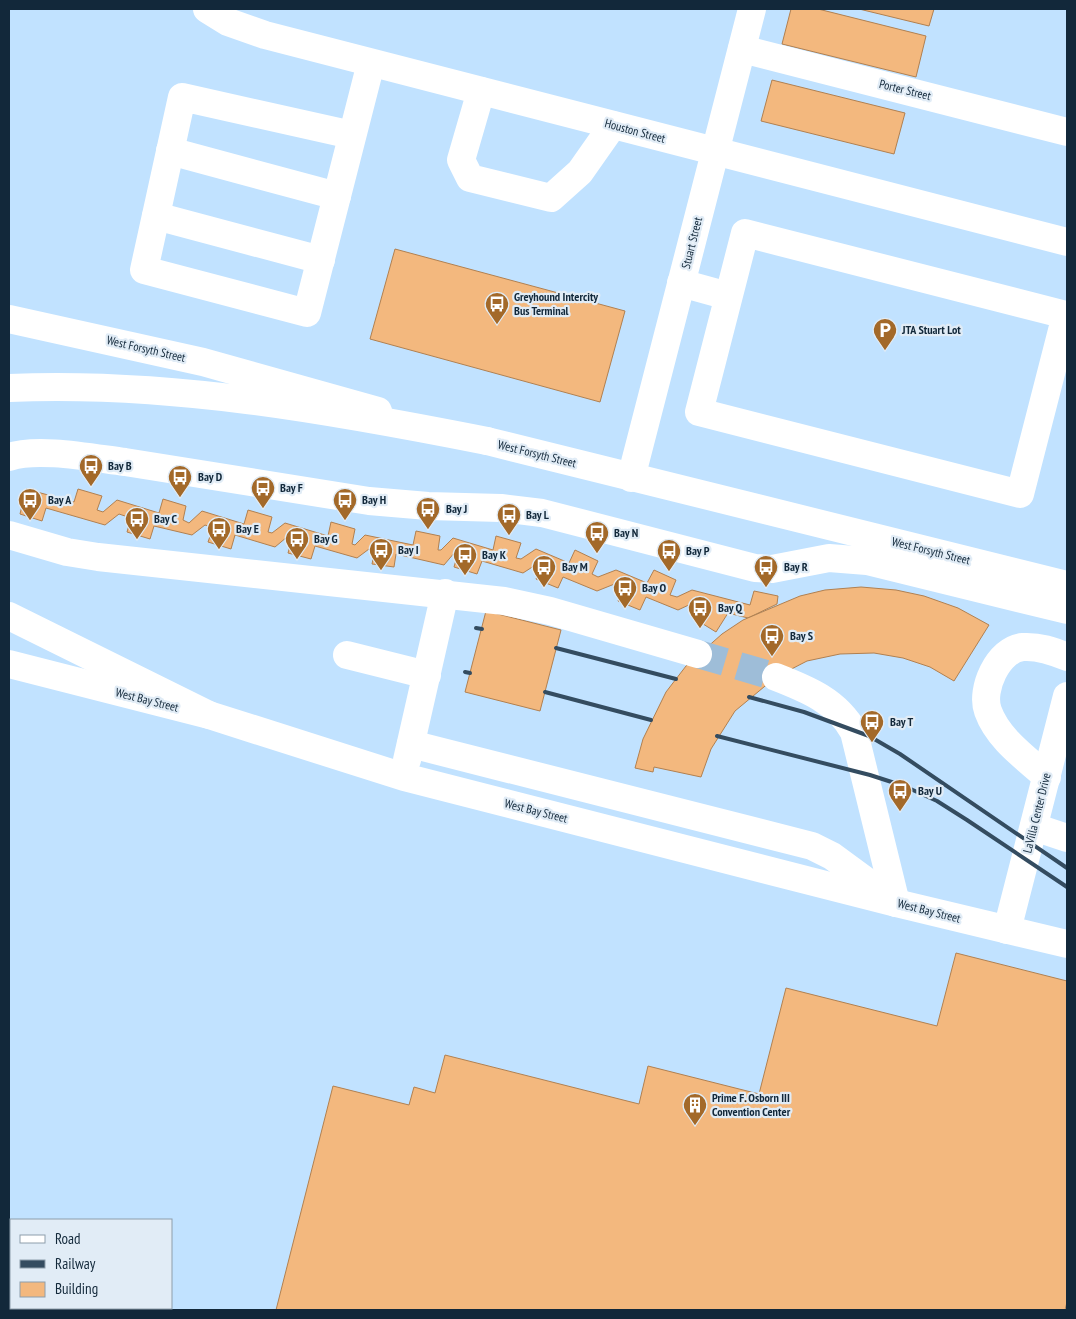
<svg xmlns="http://www.w3.org/2000/svg" width="1076" height="1319" viewBox="0 0 1076 1319" font-family="'PT Sans Narrow',sans-serif">
  <style>
    .building { fill: #f3b87e; stroke: #b18050 }
    .lines { fill: none; stroke-linecap: round; stroke-linejoin: round }
    .minor-tunnel { stroke: #9ebdd8; stroke-width: 28; stroke-dasharray: 28 14; stroke-linecap: butt }
    .minor { stroke: #fff; stroke-width: 28 }
    .major { stroke: #fff; stroke-width: 28 }
    .highway { stroke: #fff; stroke-width: 28 }
    .rail { stroke: #344c60; stroke-width: 4 }
    .labels { text-anchor: middle; stroke-width: 4.5; stroke-linejoin: round; paint-order: stroke }
    .street-label { font-size: 12px; fill: #12283a; stroke: #e1ecf6 }
    .poi-label { font-size: 12px; font-weight: bold; fill: #12283a; stroke: #e1ecf6; text-anchor: start }
  </style>
  <rect width="100%" height="100%" fill="#c1e2ff"/>
  <g class="building">
    <path d="M791,9H818L926,36L916,77L782,44Z"/>
    <path d="M859,9H934L929,26Z"/>
    <path d="M772,80L905,113L894,154L761,121Z"/>
    <path d="M395,249L625,311L600,402L370,339Z"/>
    <path d="M26,489L74,502L78,489L102,496L97,510L103,512L117,500L159,513L163,499L186,506L183,520L189,523L202,511L244,524L248,510L272,517L268,532L272,533L285,523L328,536L331,522L355,529L352,544L355,545L365,535L413,545L416,531L440,536L438,550H441L453,538L493,550L496,536L521,543L516,558L521,559L536,549L569,563L575,550L598,561L592,574L598,577L616,570L647,583L654,570L676,580L670,595L677,597L692,590L750,605L754,591L778,596L777,604L748,618L728,613L716,632L695,619L703,606L693,603L678,610L646,597L640,610L618,601L624,586L617,583L597,591L563,577L558,588L536,579L542,566L537,564L523,573L482,561L477,574L454,567L458,553L455,552L444,565L396,554L394,567L372,564L375,550L369,549L357,558L315,546L311,559L288,553L292,539L287,537L275,547L235,535L231,549L208,542L213,528L205,525L192,535L154,526L150,539L127,532L131,518L119,514L105,525L46,508L42,521L20,514Z"/>
    <path d="M861,587L896,590L924,596L958,608L989,625L954,681L930,667L903,658L874,653L840,654L807,661L776,677L735,711L711,749L701,777L654,767L653,772L635,768L643,739L666,692L686,666L722,634L743,620L800,596L825,590Z"/>
    <path d="M486,611L561,630L540,711L465,692Z"/>
    <path d="M956,953L1067,981V1302L1065,1310H276L333,1086L409,1105L414,1087L435,1093L445,1055L639,1104L648,1066L759,1094L786,988L937,1026Z"/>
  </g>
  <g class="lines">
    <path class="minor-tunnel" d="M698,654L776,677"/>
    <g class="minor">
      <path d="M207,9L228,22L265,35L1067,242"/>
      <path d="M742,49L1067,132"/>
      <path d="M481,91L461,160L470,178L551,198L580,172L613,125"/>
      <path d="M352,135L182,97L144,270L307,313C328,230 350,146 371,63"/>
      <path d="M170,151L337,196"/>
      <path d="M156,216L321,260"/>
      <path d="M745,233L1066,315L1020,494L699,412Z"/>
      <path d="M681,283L728,296"/>
      <path d="M9,319L203,362L378,411"/>
      <path d="M9,457C38,447 93,458 125,462L369,501L428,506L501,508L542,513L755,568L772,569L829,558L867,561L1067,610"/>
      <path d="M631,478L752,9"/>
      <path d="M9,535L67,552L98,557L504,601L550,611L698,654"/>
      <path d="M347,655L427,675"/>
      <path d="M776,677C807,689 837,701 854,732L896,903"/>
      <path d="M411,744L812,846L832,856L896,903"/>
      <path d="M407,760L445,593"/>
      <path d="M1047,777C1026,758 998,739 988,711C980,690 998,649 1023,647C1039,646 1053,651 1067,657"/>
      <path d="M1034,827L1067,838"/>
      <path d="M1007,930L1067,696"/>
    </g>
    <g class="major">
      <path d="M487,441L1067,585"/>
      <path d="M9,664L209,715L404,777L896,903L1067,944"/>
    </g>
    <g class="highway">
      <path d="M9,388C169,381 330,410 487,441"/>
      <path d="M9,616L209,715"/>
    </g>
    <g class="rail">
      <path d="M476,628L482,629"/>
      <path d="M556,648L676,679"/>
      <path d="M465,672L470,673"/>
      <path d="M545,692L651,720"/>
      <path d="M749,697L804,712L869,736L900,754L1067,868"/>
      <path d="M717,736L870,775L904,786L937,801L967,820L1067,887"/>
    </g>
  </g>
  <defs>
    <g id="bus-pin" transform="scale(1.25)"><path d="M0 17L-7.5 6A9.5 9.5 0 1 1 7.5 6Z" fill="#a36929" stroke="#e1ecf6"/><path d="M-5-6H5V4H4V6H2V4H-2V6H-4V4H-5ZM-3.5-4V0h7V-4ZM-3.5 1.2v1.5H-2V1.2ZM2 1.2v1.5H3.5V1.2Z" fill="#fff"/></g>
    <g id="parking-pin" transform="scale(1.25)"><path d="M0 17L-7.5 6A9.5 9.5 0 1 1 7.5 6Z" fill="#a36929" stroke="#e1ecf6"/><path d="M-3.5-5.5H1a3.5 3.5 0 0 1 0 7H-1V5.5H-3.5ZM-1-3.4V-.6H.8a1.4 1.4 0 0 0 0-2.8Z" fill="#fff"/></g>
    <g id="building-pin" transform="scale(1.25)"><path d="M0 17L-7.5 6A9.5 9.5 0 1 1 7.5 6Z" fill="#a36929" stroke="#e1ecf6"/><path d="M-4-6H4V6H1V3H-1V6H-4ZM-2.5-4.3h1.7v1.8h-1.7ZM.8-4.3h1.7v1.8H.8ZM-2.5-1h1.7V.8h-1.7ZM.8-1h1.7V.8H.8Z" fill="#fff"/></g>
  </defs>
  <g fill-rule="evenodd">
    <use href="#bus-pin" x="497" y="304"/>
    <use href="#parking-pin" x="885" y="330"/>
    <use href="#bus-pin" x="91" y="466"/>
    <use href="#bus-pin" x="180" y="477"/>
    <use href="#bus-pin" x="263" y="488"/>
    <use href="#bus-pin" x="30" y="500"/>
    <use href="#bus-pin" x="345" y="500"/>
    <use href="#bus-pin" x="428" y="509"/>
    <use href="#bus-pin" x="509" y="515"/>
    <use href="#bus-pin" x="137" y="519"/>
    <use href="#bus-pin" x="219" y="529"/>
    <use href="#bus-pin" x="597" y="533"/>
    <use href="#bus-pin" x="297" y="539"/>
    <use href="#bus-pin" x="381" y="550"/>
    <use href="#bus-pin" x="669" y="551"/>
    <use href="#bus-pin" x="465" y="555"/>
    <use href="#bus-pin" x="544" y="567"/>
    <use href="#bus-pin" x="766" y="567"/>
    <use href="#bus-pin" x="625" y="588"/>
    <use href="#bus-pin" x="700" y="608"/>
    <use href="#bus-pin" x="772" y="636"/>
    <use href="#bus-pin" x="872" y="722"/>
    <use href="#bus-pin" x="900" y="791"/>
    <use href="#building-pin" x="695" y="1105"/>
  </g>
  <g class="labels">
    <g class="street-label">
      <text transform="translate(905 90) rotate(14)" y="4">Porter Street</text>
      <text transform="translate(635 131) rotate(15)" y="4">Houston Street</text>
      <text transform="translate(692 243) rotate(-76)" y="4">Stuart Street</text>
      <text transform="translate(146 349) rotate(13)" y="4">West Forsyth Street</text>
      <text transform="translate(537 454) rotate(14)" y="4">West Forsyth Street</text>
      <text transform="translate(931 551) rotate(14)" y="4">West Forsyth Street</text>
      <text transform="translate(147 700) rotate(14)" y="4">West Bay Street</text>
      <text transform="translate(536 811) rotate(14)" y="4">West Bay Street</text>
      <text transform="translate(1037 813) rotate(-76)" y="4">LaVilla Center Drive</text>
      <text transform="translate(929 911) rotate(14)" y="4">West Bay Street</text>
    </g>
    <g class="poi-label">
      <text x="514" y="301">Greyhound Intercity<tspan x="514" dy="14">Bus Terminal</tspan></text>
      <text x="902" y="334">JTA Stuart Lot</text>
      <text x="108" y="470">Bay B</text>
      <text x="198" y="481">Bay D</text>
      <text x="280" y="492">Bay F</text>
      <text x="48" y="504">Bay A</text>
      <text x="362" y="504">Bay H</text>
      <text x="446" y="513">Bay J</text>
      <text x="526" y="519">Bay L</text>
      <text x="154" y="523">Bay C</text>
      <text x="236" y="533">Bay E</text>
      <text x="614" y="537">Bay N</text>
      <text x="314" y="543">Bay G</text>
      <text x="398" y="554">Bay I</text>
      <text x="686" y="555">Bay P</text>
      <text x="482" y="559">Bay K</text>
      <text x="562" y="571">Bay M</text>
      <text x="784" y="571">Bay R</text>
      <text x="642" y="592">Bay O</text>
      <text x="718" y="612">Bay Q</text>
      <text x="790" y="640">Bay S</text>
      <text x="890" y="726">Bay T</text>
      <text x="918" y="795">Bay U</text>
      <text x="712" y="1102">Prime F. Osborn III<tspan x="712" dy="14">Convention Center</tspan></text>
    </g>
  </g>
  <rect width="1076" height="1319" fill="none" stroke="#12283a" stroke-width="20"/>
  <rect x="10" y="1219" width="162" height="90" fill="#e1ecf6" stroke="#8e9eab"/>
  <rect x="20" y="1235" width="25" height="8" fill="#ffffff" stroke="#8e9eab"/>
  <text x="55" y="1244" font-size="15" fill="#12283a">Road</text>
  <rect x="20" y="1260" width="25" height="8" fill="#344c60" stroke="#8e9eab"/>
  <text x="55" y="1269" font-size="15" fill="#12283a">Railway</text>
  <rect x="20" y="1282" width="25" height="15" fill="#f3b87e" stroke="#8e9eab"/>
  <text x="55" y="1294" font-size="15" fill="#12283a">Building</text>
</svg>
